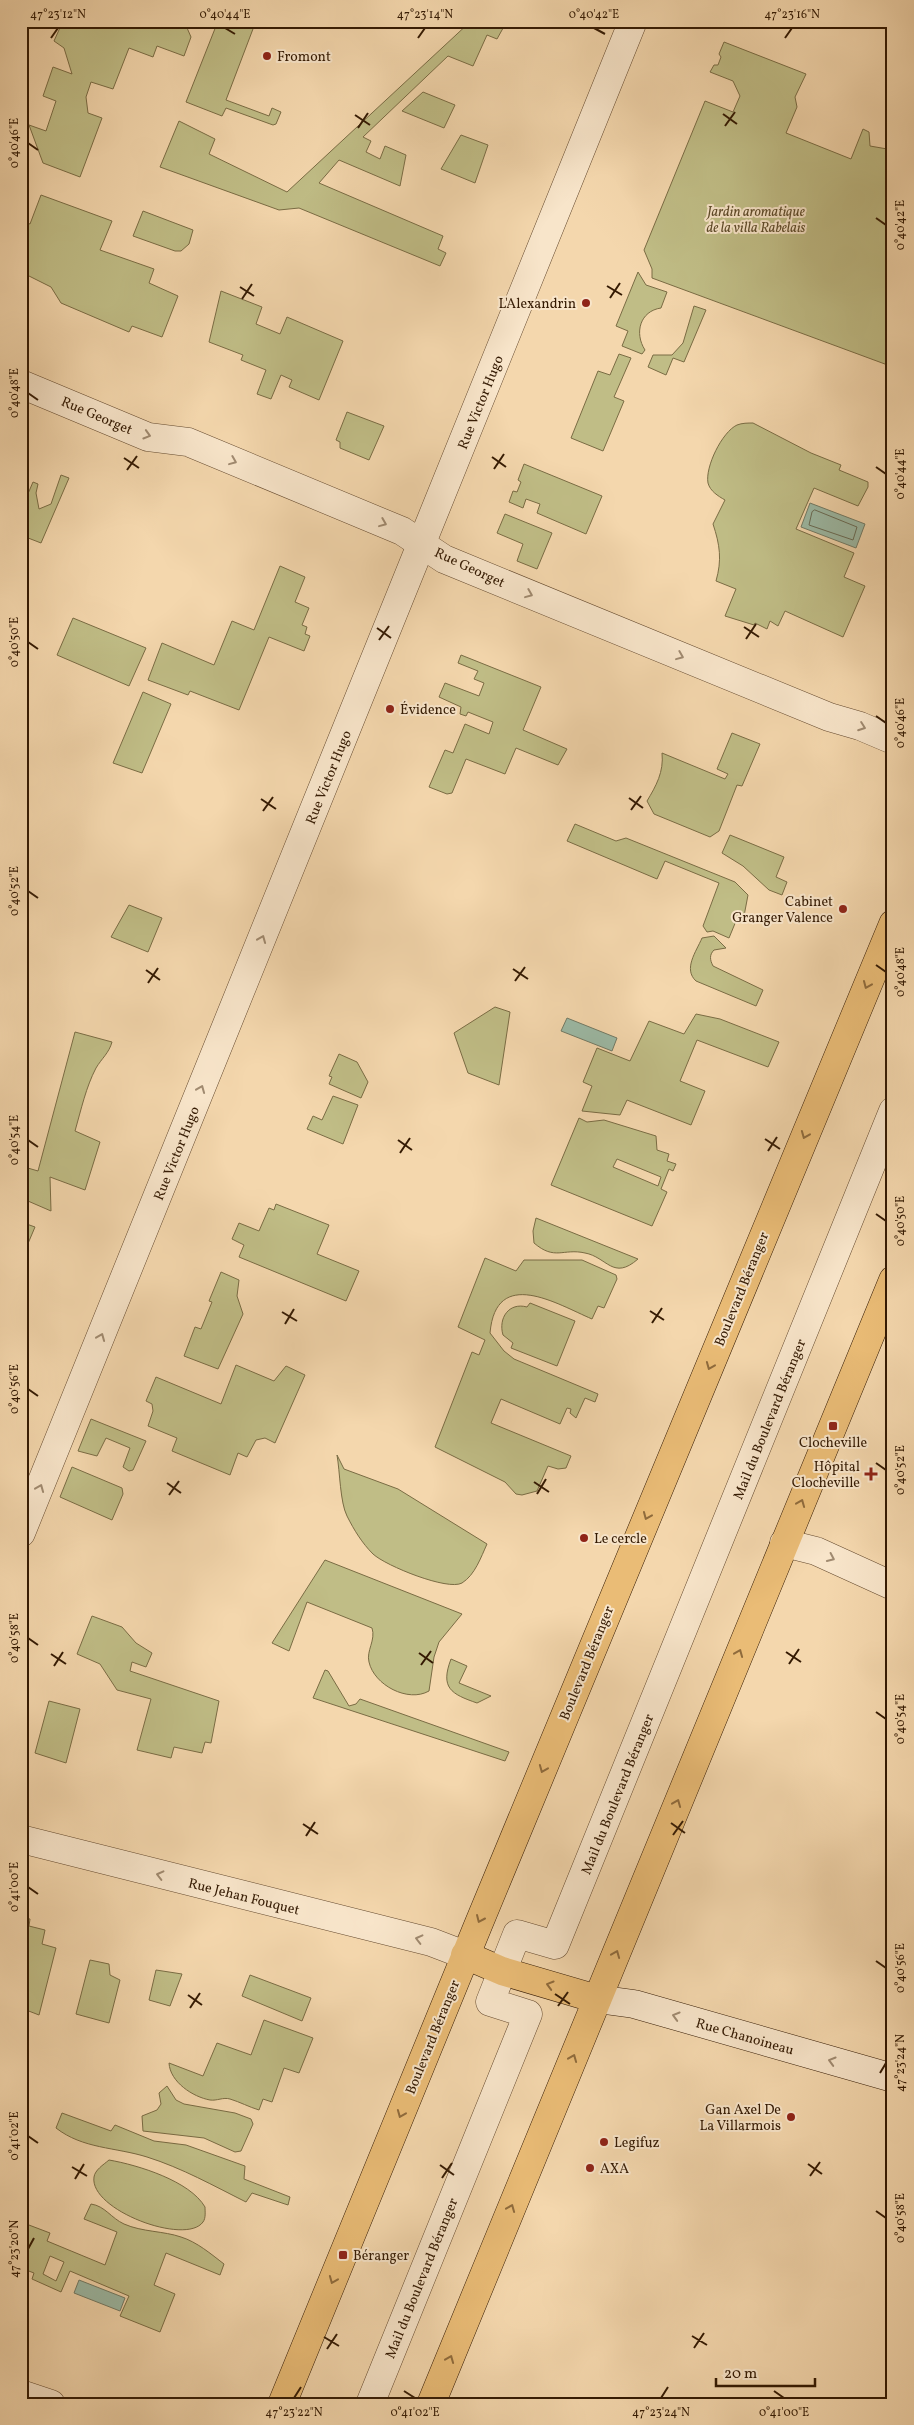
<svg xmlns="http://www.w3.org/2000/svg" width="914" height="2425" viewBox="0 0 914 2425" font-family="Vollkorn,serif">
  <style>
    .green { fill: #c0bd86; stroke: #7a6c44; fill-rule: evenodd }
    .water { fill: #9cbaa6; stroke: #727a65 }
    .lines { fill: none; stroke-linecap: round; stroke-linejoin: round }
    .shore { stroke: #686a54; stroke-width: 1 }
    .pedestrian-casing { stroke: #64492e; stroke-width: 29 }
    .minor-casing { stroke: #64492e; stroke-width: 29 }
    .secondary-casing { stroke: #341a03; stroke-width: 29 }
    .primary-casing { stroke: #341a03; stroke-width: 29 }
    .pedestrian { stroke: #f8e5ca; stroke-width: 28 }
    .minor { stroke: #f8e5ca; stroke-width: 28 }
    .secondary { stroke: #f8e5ca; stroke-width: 28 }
    .primary { stroke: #eabc76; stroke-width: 28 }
    .oneway { stroke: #a08a70 }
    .oneway2 { stroke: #8f6b3c }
    .ticks { fill: none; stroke: #341a03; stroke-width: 2 }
    .poi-dot { fill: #8f2418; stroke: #f8e5ca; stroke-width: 2 }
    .labels { text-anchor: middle; stroke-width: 4; stroke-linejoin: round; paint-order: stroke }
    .poi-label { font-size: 14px; fill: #341a03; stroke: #f8e5ca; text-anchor: start }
    .park-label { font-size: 14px; font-style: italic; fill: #5e4b2a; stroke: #f8e5ca }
    .street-label { font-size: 14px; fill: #341a03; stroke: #f8e5ca }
    .neatline { fill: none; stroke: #341a03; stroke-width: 2 }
    .ticks-label { font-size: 12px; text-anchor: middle; fill: #341a03 }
  </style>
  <rect width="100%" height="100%" fill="#f4d7ad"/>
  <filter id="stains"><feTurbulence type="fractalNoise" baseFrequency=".004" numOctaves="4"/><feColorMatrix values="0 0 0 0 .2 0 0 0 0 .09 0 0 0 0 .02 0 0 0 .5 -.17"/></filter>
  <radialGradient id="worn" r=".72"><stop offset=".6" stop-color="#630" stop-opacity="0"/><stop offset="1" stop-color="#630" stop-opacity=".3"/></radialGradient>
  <g class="green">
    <path d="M63,21H184L191,37L184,56L157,46L153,57L129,48L113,89L91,82L86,97L88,113L102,118L80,177L43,163L29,125L46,131L56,101L43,96L53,67L72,74L64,48L54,41Z"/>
    <path d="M218,21L234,27L236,21H256L226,100L269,116L272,108L281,112L276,124L273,125L226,108L222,116L186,102Z"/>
    <path d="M471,21H507L497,39L487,35L473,66L448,56L363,137L371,141L366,152L380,159L385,146L406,155L400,186L339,160L319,183L443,236L438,249L446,253L440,266L299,208L279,210L160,167L179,121L215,139L209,154L287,192Z"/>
    <path d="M724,42L806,74L795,97L797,107L786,133L851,159L863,129L869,132L870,146L893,150V164L889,173L893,175V201L888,213L893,215V367L652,278V269L644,250L705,101L733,112L740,96L733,81L710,72L714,65H718L721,57L719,54Z"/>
    <path d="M423,92L455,105L444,128L402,111Z"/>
    <path d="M461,135L488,145L475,183L441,169Z"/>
    <path d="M41,195L112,221L100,250L154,269L149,283L178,296L162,337L132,326L129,332L61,303L51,287L21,272V221L30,224Z"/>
    <path d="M143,211L193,230L189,244L181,251H175L133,236Z"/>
    <path d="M638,272L646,285L667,292L661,308C640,311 634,333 645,350L642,354L622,346L628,331L616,326Z"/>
    <path d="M221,291L262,307L256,324L280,334L287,317L343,341L319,400L289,387L292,380L281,375L271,399L257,394L266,370L241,360L243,355L209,342Z"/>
    <path d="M694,306L706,310L684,362L673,358L666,375L648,367L653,355H672L683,343Z"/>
    <path d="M619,354L631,358L614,397L624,401L603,451L571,438L598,371L610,375Z"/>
    <path d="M347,412L384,426L369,460L340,448V442L336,440Z"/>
    <path d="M753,423L811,453L841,465L839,470L868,482V487L858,506L814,488L796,529L854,553L844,577L865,586L843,637L785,611L778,626L770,621L767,629L755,623L754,625L725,616L736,589L716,581C722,560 720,545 713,524L725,500C718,496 710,491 708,483C705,467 722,432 737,425C742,423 748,423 753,423Z"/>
    <path d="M524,464L602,496L586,534L537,513L540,504L526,499L523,508L509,502L513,491L517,492L521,482L518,480Z"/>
    <path d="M61,475L69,478L41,543L23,536L21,538V510L33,482L38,484L36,493L39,509L51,504Z"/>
    <path d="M505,514L552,533L537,569L517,561L523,544L497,533Z"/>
    <path d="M280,566L305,577L295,602L309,608L302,625L307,627L305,634L310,636L304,651L269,637L239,710L190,691L188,695L148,680L162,643L214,665L232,621L254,630Z"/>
    <path d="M73,618L146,648L129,686L57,655Z"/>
    <path d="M461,655L541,687L523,730L567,749L558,765L516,748L505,774L466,759L452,793L447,794L429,787L445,750L453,753L465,724L489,734L493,722L468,712L466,716L460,714L461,707L439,697L445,683L479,696L484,683L474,679L478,671L458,663Z"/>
    <path d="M143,692L171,704L142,773L113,763Z"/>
    <path d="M732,733L760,744L742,786L737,785L719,831L710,837L654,814L647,801C656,786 664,772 662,753L725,779L728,774L717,769Z"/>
    <path d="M575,824L616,841L626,838L735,882L748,895L744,916L736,921L729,938L713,931L707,932L703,926L719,883L665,861L657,879L567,841Z"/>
    <path d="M730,835L784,857L776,877L787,882L782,895L769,890L743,866L722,853Z"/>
    <path d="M129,905L162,918L148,952L111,937Z"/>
    <path d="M714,936L726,948L714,950C709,955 710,960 713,966L763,990L756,1006L696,981C683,969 696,952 702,938Z"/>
    <path d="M495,1007L510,1012L499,1085L468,1073L454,1033Z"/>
    <path d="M696,1014L720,1019L779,1042L768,1067L697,1040L680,1081L705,1091L691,1125L627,1100L620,1115L582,1111L592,1086L583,1082L597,1048L630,1061L649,1021L684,1034Z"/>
    <path d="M75,1032L112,1042C109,1053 102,1058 96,1068C86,1087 81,1110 75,1131L100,1142L85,1190L50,1177L51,1211L21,1198V1166L38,1171Z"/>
    <path d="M339,1054L357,1062L368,1082L361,1098L329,1084L332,1077L329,1076Z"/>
    <path d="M333,1096L358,1105L343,1144L307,1129L313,1116L322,1120Z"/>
    <path d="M579,1118L587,1122L604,1120L656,1136L657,1150L669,1154L667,1161L676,1164L673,1171L669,1169L661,1189L667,1192L652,1226L551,1185ZM617,1159L661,1177L658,1186L613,1167Z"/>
    <path d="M276,1204L329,1225L317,1254L359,1271L346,1301L239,1257L244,1245L232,1239L239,1223L259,1231L269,1208L274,1210Z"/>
    <path d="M536,1218L638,1259C613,1281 607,1257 585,1253C563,1248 555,1261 534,1243L533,1231Z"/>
    <path d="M21,1222L35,1227L21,1260Z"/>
    <path d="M485,1258L516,1271L524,1260H582L616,1275L617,1279L604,1308L598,1306L592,1319C557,1304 496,1266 490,1333L504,1351L514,1359L598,1394L595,1402L585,1398L576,1418L570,1413L571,1409L567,1408L560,1424L501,1399L491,1423L571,1456L566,1468L558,1469L548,1466L537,1491L522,1495L516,1494L505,1482L435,1447L472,1352L479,1355L485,1340L458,1327Z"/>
    <path d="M221,1272L239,1280L237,1296L243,1314L218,1369L184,1356L195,1327L201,1329L212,1302L209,1301Z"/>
    <path d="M530,1303L575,1321L557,1366L511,1348L513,1343L503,1335C498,1318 509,1302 527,1307Z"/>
    <path d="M236,1365L274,1381L286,1366L305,1375L275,1443L265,1438L256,1440L247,1457L238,1453L230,1475L172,1451L177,1438L148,1426L153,1411L152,1404L146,1401L156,1377L221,1404Z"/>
    <path d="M91,1419L146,1441L133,1470L129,1471L123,1467L130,1448L106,1438L97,1456L78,1451Z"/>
    <path d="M337,1455L344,1469L398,1489L487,1544C481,1557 475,1575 462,1583C448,1591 386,1566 373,1554C362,1543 354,1530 347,1516C340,1502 340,1472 337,1455Z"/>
    <path d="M72,1467L122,1488L123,1494L112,1520L60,1497Z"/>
    <path d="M325,1560L462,1614L439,1642L434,1657L429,1691C408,1703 374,1685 369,1662C366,1651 376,1640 372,1628L307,1602L289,1651L272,1643Z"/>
    <path d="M92,1616L122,1627L136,1643L152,1653L146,1667L132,1662L130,1671L219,1701L211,1743L205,1742L202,1753L174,1747L171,1758L137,1750L151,1699L117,1690L100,1664L77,1654Z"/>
    <path d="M451,1659L467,1666L459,1683L491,1696L477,1703C451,1694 440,1688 451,1659Z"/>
    <path d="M325,1670L328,1671L349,1706L356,1704L360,1699L509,1752L505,1761L313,1698Z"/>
    <path d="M49,1701L80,1709L66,1763L35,1753Z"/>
    <path d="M21,1917L30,1919L29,1926L45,1930L42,1944L56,1948L39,2015L21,2008Z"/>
    <path d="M90,1960L109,1964L110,1975L120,1980L109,2023L76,2014Z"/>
    <path d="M156,1970L182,1974L170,2006L149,2000Z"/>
    <path d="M250,1975L311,1998L302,2021L242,1996Z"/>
    <path d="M264,2020L313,2038L299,2073L284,2068L272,2102L263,2099L259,2110C249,2107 240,2102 230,2099C223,2097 217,2101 210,2100C193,2097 170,2082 169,2063L203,2076L217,2043L251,2055Z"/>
    <path d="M167,2086L176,2100L184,2104L235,2113L251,2119L253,2124L241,2151L235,2152L204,2138L143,2131L142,2116L157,2110L161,2104L159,2093Z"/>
    <path d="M62,2113L111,2131L115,2125L154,2141L186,2145L245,2166L244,2179L290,2197L288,2205L252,2193L246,2202C214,2186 182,2168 147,2157C115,2147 83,2149 56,2128Z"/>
    <path d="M109,2160C138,2165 190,2181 205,2207C205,2212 206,2218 203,2222C186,2246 89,2210 94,2177C95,2170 103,2165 109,2160Z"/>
    <path d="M91,2204C105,2206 111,2218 124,2224C142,2232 164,2231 181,2237C197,2242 211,2254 224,2264L220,2275L166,2253L154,2285L175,2294L160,2332L120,2316L129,2296L70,2271L61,2292L32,2279L34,2273L21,2268V2222L50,2233L47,2241L105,2265L117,2232L84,2219ZM50,2256L64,2262L56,2281L43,2274Z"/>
  </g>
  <g class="water">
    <path d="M810,503L865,524L856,548L801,527Z"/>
    <path d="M567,1018L617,1038L612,1051L561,1031Z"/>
    <path d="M79,2280L125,2298L120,2311L74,2293Z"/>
  </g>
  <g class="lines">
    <path class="shore" d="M815,510L857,527L853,540L809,525L812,512Z"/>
    <g class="pedestrian-casing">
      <path id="pedestrian" d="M370,2404L528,2014L490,2002L517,1934L555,1945L893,1111"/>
    </g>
    <g class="minor-casing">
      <g id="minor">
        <path d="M21,384L148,437L188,442L402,531L444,559L829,717L860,726L893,740"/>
        <path d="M21,1533L633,21"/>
        <path d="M784,1543L816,1551L893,1586"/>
        <path d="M21,1839L431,1942L465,1955"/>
        <path d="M21,2394L51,2404"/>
      </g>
    </g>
    <g class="secondary-casing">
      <path id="secondary" d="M597,1999L634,2004L893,2078"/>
    </g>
    <g class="primary-casing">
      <g id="primary">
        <path d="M465,1955L502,1971L597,1999"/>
        <path d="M282,2404L479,1923L893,924"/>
        <path d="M431,2404L893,1280"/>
      </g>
    </g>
    <use href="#pedestrian" class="pedestrian"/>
    <use href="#minor" class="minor"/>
    <use href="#secondary" class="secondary"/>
    <use href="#primary" class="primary"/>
  </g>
  <defs><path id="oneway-chevron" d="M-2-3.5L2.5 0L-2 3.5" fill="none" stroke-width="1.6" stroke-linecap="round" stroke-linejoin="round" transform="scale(1.25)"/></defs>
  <g class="oneway">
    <use href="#oneway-chevron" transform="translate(147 435) rotate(17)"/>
    <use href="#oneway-chevron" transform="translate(233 461) rotate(22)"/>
    <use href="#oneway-chevron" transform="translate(383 523) rotate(22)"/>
    <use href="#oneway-chevron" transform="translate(529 594) rotate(22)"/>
    <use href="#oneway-chevron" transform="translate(680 656) rotate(22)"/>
    <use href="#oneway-chevron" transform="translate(862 727) rotate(20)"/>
    <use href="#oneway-chevron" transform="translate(262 939) rotate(-68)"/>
    <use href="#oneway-chevron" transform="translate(201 1089) rotate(-68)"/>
    <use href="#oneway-chevron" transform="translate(101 1337) rotate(-68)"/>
    <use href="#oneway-chevron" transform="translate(40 1488) rotate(-68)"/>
    <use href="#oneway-chevron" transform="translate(831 1558) rotate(25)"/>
    <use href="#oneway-chevron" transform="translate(160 1875) rotate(-166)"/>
    <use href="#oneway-chevron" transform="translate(419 1939) rotate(-166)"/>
    <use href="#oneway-chevron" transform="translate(676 2016) rotate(-164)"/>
    <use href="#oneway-chevron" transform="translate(832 2061) rotate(-164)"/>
  </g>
  <g class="oneway2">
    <use href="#oneway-chevron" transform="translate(867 985) rotate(113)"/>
    <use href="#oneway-chevron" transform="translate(805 1135) rotate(112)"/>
    <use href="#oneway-chevron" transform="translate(710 1366) rotate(112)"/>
    <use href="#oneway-chevron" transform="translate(801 1503) rotate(-68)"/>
    <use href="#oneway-chevron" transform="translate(647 1516) rotate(113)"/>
    <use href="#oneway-chevron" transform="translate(739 1653) rotate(-68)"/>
    <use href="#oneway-chevron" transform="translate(543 1769) rotate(112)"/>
    <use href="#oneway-chevron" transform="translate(677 1803) rotate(-68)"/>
    <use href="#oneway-chevron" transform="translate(480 1919) rotate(114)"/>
    <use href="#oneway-chevron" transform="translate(616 1954) rotate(-68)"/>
    <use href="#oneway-chevron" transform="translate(550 1985) rotate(-164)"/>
    <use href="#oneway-chevron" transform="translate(573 2058) rotate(-68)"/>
    <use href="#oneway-chevron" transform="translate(401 2114) rotate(112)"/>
    <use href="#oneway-chevron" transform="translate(511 2208) rotate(-68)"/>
    <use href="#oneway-chevron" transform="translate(333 2280) rotate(112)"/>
    <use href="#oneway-chevron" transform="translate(450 2359) rotate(-68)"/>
  </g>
  <path class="ticks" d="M225,28L235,34M594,28L605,34M51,38L58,28M418,38L425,28M785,38L792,28M723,114L737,124M355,115L370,125M725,126L735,112M358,128L368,113M28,143L38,150M876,218L886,225M607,286L622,295M240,287L254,296M610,298L620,283M242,299L252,284M28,393L38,400M492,457L506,467M124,458L139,468M876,467L886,474M494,469L504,454M127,470L137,456M744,627L759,637M377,628L391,638M746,639L756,624M379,640L389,626M28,642L38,649M876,716L886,723M629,798L643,808M261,799L276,809M631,810L641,796M263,811L273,797M28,891L38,898M876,965L886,972M513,969L528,979M146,970L160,980M515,981L525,967M148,983L158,968M765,1139L780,1149M28,1140L38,1147M398,1140L412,1150M768,1151L777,1137M400,1153L410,1138M876,1214L886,1221M650,1311L664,1320M282,1312L297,1321M652,1323L662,1308M285,1324L294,1309M28,1389L38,1396M876,1463L886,1470M534,1482L549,1492M167,1483L181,1493M537,1494L546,1479M169,1495L179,1481M28,1638L38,1645M786,1652L801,1662M419,1653L433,1663M51,1654L66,1664M789,1664L799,1649M421,1665L431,1651M54,1666L63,1652M876,1712L886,1719M671,1823L685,1833M303,1824L318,1834M673,1835L683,1821M306,1836L315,1822M28,1887L38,1894M876,1961L886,1968M555,1994L570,2004M188,1995L202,2005M558,2006L568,1992M190,2008L200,1993M880,2073L886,2063M28,2136L38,2143M808,2164L822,2174M440,2165L454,2175M72,2167L87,2176M810,2176L820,2162M442,2178L452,2163M75,2179L84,2164M876,2211L886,2218M28,2249L34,2238M692,2336L707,2345M324,2337L339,2346M694,2348L704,2333M327,2349L337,2334M404,2391L415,2398M774,2391L784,2398M294,2398L301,2387M661,2398L668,2387"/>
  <g class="poi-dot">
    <circle cx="267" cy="56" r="5"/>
    <circle cx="586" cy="303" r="5"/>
    <circle cx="390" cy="709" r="5"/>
    <circle cx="843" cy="909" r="5"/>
    <rect x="828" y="1421" width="10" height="10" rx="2.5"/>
    <path d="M868.5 1466.5h5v5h5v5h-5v5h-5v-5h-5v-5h5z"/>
    <circle cx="584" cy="1538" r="5"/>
    <circle cx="791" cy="2117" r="5"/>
    <circle cx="604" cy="2142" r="5"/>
    <circle cx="590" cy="2168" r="5"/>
    <rect x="338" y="2250" width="10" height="10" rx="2.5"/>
  </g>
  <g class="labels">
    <g class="poi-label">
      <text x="277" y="61">Fromont</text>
      <text x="576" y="308" text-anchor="end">L'Alexandrin</text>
      <text x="400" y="714">Évidence</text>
      <text x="833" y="906" text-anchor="end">Cabinet<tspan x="833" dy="16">Granger Valence</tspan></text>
      <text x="833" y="1447" text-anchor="middle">Clocheville</text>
      <text x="860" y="1471" text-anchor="end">Hôpital<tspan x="860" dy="16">Clocheville</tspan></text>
      <text x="594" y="1543">Le cercle</text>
      <text x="781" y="2114" text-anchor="end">Gan Axel De<tspan x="781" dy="16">La Villarmois</tspan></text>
      <text x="614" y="2147">Legifuz</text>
      <text x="600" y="2173">AXA</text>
      <text x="353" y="2260">Béranger</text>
    </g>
    <g class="park-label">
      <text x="756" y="216">Jardin aromatique<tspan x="756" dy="16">de la villa Rabelais</tspan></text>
    </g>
    <g class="street-label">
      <text transform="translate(480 402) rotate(-68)" y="5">Rue Victor Hugo</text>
      <text transform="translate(97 415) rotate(23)" y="5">Rue Georget</text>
      <text transform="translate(470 567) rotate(25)" y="5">Rue Georget</text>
      <text transform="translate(328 777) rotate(-68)" y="5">Rue Victor Hugo</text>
      <text transform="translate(176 1153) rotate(-68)" y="5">Rue Victor Hugo</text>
      <text transform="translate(741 1289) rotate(-68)" y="5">Boulevard Béranger</text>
      <text transform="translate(769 1419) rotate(-68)" y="5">Mail du Boulevard Béranger</text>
      <text transform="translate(586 1663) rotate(-68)" y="5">Boulevard Béranger</text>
      <text transform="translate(617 1794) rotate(-68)" y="5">Mail du Boulevard Béranger</text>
      <text transform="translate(244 1896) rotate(14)" y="5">Rue Jehan Fouquet</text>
      <text transform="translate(745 2036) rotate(16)" y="5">Rue Chanoineau</text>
      <text transform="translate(432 2037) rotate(-68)" y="5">Boulevard Béranger</text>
      <text transform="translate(421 2278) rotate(-68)" y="5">Mail du Boulevard Béranger</text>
    </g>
  </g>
  <rect width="914" height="2425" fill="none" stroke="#f4d7ad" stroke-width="55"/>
  <path d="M716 2378v8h99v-8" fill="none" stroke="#341a03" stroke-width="2.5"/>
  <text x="724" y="2378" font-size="15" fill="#341a03" stroke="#f8e5ca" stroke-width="4" paint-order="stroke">20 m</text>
  <rect x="28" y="28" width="858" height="2370" class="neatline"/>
  <g class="ticks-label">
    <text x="58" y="18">47°23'12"N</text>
    <text x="225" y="18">0°40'44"E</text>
    <text x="425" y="18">47°23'14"N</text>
    <text x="594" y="18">0°40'42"E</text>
    <text x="792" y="18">47°23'16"N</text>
    <text transform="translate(14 143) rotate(-90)" y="4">0°40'46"E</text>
    <text transform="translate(900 225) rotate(-90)" y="4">0°40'42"E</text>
    <text transform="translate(14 393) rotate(-90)" y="4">0°40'48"E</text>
    <text transform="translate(900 474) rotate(-90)" y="4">0°40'44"E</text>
    <text transform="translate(14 642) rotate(-90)" y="4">0°40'50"E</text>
    <text transform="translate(900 723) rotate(-90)" y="4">0°40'46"E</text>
    <text transform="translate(14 891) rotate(-90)" y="4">0°40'52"E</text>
    <text transform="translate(900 972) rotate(-90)" y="4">0°40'48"E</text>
    <text transform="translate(14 1140) rotate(-90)" y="4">0°40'54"E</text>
    <text transform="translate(900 1221) rotate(-90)" y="4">0°40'50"E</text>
    <text transform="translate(14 1389) rotate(-90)" y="4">0°40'56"E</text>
    <text transform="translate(900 1470) rotate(-90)" y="4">0°40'52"E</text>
    <text transform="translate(14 1638) rotate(-90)" y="4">0°40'58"E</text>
    <text transform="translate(900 1719) rotate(-90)" y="4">0°40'54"E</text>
    <text transform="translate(14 1887) rotate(-90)" y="4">0°41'00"E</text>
    <text transform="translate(900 1968) rotate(-90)" y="4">0°40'56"E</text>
    <text transform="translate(900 2063) rotate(-90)" y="4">47°23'24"N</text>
    <text transform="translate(14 2136) rotate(-90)" y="4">0°41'02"E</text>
    <text transform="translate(900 2218) rotate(-90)" y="4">0°40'58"E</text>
    <text transform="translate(14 2249) rotate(-90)" y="4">47°23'20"N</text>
    <text x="294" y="2416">47°23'22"N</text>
    <text x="415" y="2416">0°41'02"E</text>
    <text x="661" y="2416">47°23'24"N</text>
    <text x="784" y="2416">0°41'00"E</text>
  </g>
  <rect width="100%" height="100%" filter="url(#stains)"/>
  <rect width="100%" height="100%" fill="url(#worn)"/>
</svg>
